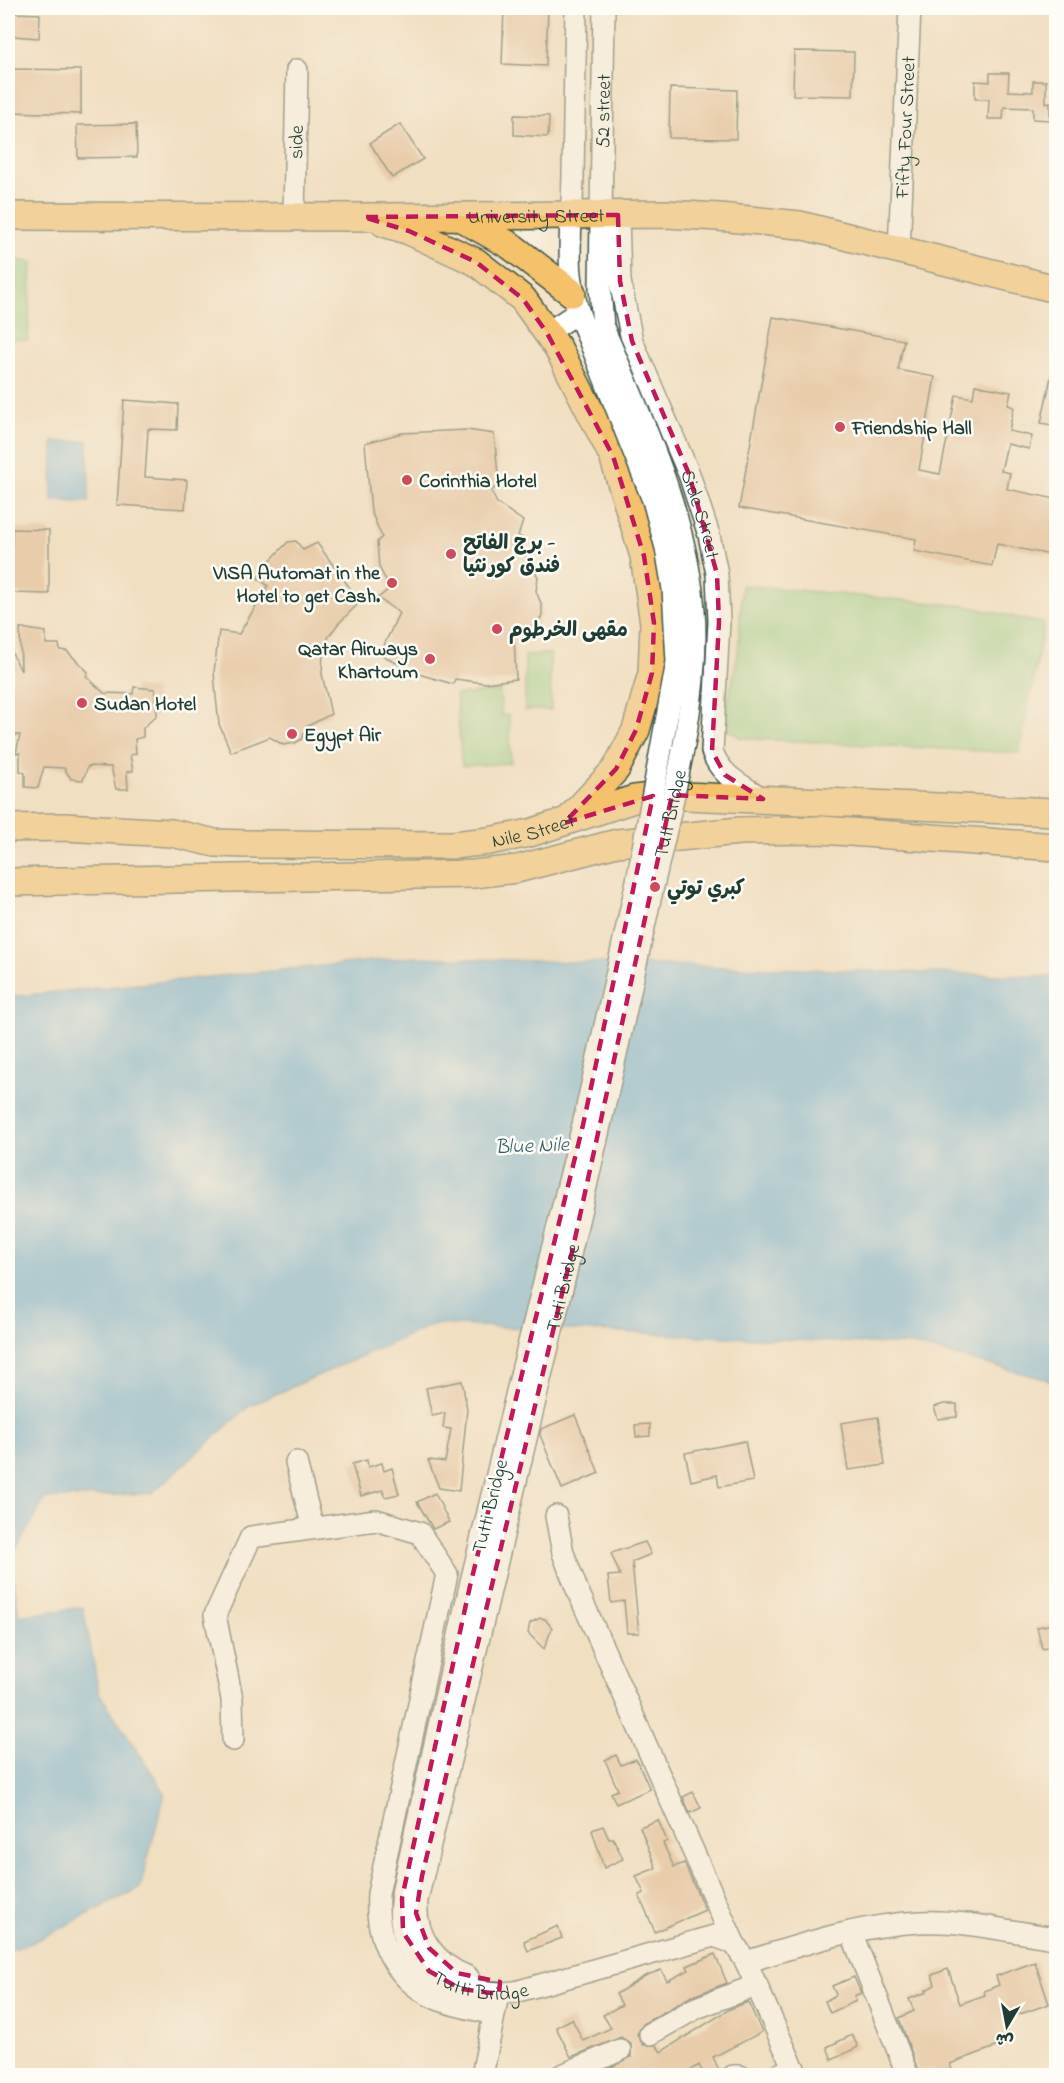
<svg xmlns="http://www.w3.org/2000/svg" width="1064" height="2083" viewBox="0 0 1064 2083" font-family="'Indie Flower','Playpen Sans Arabic',sans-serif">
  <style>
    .green { fill: #91d28a; stroke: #58885f; stroke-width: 1.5 }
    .water { fill: #67b2e0; stroke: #43788a; stroke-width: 1.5 }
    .building { fill: #dfb68e }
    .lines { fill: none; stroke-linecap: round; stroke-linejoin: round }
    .minor-casing { stroke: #3e5549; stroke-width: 24 }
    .major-casing { stroke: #3e5549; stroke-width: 30 }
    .minor { stroke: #fff; stroke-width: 21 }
    .major { stroke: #f5c16b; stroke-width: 27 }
    .minor-bridge-casing { stroke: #3e5549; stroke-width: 24; stroke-linecap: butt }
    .minor-bridge { stroke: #fff; stroke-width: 21 }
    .marked { fill: none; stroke: #c2185b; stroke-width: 4.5; stroke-dasharray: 12 8; stroke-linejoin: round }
    .poi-dot { fill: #d1495b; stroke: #fdfcf7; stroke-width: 2 }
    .labels { text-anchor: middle; stroke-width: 5; stroke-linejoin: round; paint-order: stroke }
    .street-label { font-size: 20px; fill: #1f3d34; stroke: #fdfcf7 }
    .poi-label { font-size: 20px; font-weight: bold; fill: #1f3d34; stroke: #fdfcf7; text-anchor: start }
    .water-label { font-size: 21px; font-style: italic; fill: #356068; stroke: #fdfcf7 }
  </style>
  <rect width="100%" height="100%" fill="#fdfcf7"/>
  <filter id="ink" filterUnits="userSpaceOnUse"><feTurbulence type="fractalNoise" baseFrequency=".0167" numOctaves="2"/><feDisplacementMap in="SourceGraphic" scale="12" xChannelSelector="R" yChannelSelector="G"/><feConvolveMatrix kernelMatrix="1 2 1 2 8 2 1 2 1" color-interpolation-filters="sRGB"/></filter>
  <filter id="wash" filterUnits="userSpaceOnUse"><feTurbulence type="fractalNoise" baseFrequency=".008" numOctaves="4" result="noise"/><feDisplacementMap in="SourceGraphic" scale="24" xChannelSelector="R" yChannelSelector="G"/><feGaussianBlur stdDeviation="1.35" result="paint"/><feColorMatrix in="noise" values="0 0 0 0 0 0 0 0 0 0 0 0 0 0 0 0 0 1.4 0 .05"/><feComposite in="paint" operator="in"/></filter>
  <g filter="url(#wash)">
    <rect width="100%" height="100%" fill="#f1dfc1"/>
    <g class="green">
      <path d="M8,259L32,262L28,340L8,339Z"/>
      <path d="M742,585L966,606L1044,624L1019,753L741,738L727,729V708L738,653Z"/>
      <path d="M550,654L551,710H525V655Z"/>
      <path d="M500,691L501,715L509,716L511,763L462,766L456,695Z"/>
    </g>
    <g class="water">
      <path d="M88,441L89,502L52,501L53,442Z"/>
      <path d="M413,957L1056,977V1382L913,1345L434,1324L249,1406L152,1493L45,1499L10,1560L19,1616L83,1607L99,1693L165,1793L140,1888L31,1943L8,1951V997Z"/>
    </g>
    <g id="blocks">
      <g class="building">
        <path d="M504,8H548L546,66L502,64Z"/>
        <path d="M13,13L40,14L39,38L13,36Z"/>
        <path d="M794,51L854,52L853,96L793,95Z"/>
        <path d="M9,69L81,70V114L8,112Z"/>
        <path d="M990,73H1009L1008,91L1033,92V81H1046V103L1050,102V120L1033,119V108L1004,107L1003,119H988L989,99H975V81L990,82Z"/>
        <path d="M670,88L737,90L736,139L669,138Z"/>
        <path d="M514,115L549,116L548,137L514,135Z"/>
        <path d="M136,124L137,157L78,158L77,125Z"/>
        <path d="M400,124L423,159L392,178L370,143Z"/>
        <path d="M773,317L904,340L898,370L935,377L919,470L940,474L956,395L973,398L975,385L1011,392L1008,405L1014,407L1009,431L1032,436L1029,449L1007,444L1001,471L1010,473L1007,489L1056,499V556L997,544L992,566L914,551L916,539L739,508Z"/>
        <path d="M1051,377H1056V426L1041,423Z"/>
        <path d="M124,400L178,404L177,430L148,429L145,477L187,480L185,509L117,505Z"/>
        <path d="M467,430L494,434L499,484L491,491L497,503L523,521L518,536L524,539L521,547L538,577L536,591L542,606V616L535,626L514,636L516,679L485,683L455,679L453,684L415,673L380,654L399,613L378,598L390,588L379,567L377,542L382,537L371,511L365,443L402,433Z"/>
        <path d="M12,529L49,530V594L12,593Z"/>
        <path d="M296,541L303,550L317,543L360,602L338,624L329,636L323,651L322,674L331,714L306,727L302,739L295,743L283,745L270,737L231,752L219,724L216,697L214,672L219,631L239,634L268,586L258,578L264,567L288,542Z"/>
        <path d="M20,628L46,632V644H59L60,650L67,651L88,672L86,676L104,693L133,694L134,687L155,689L157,715L143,728V737L135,739L136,754L130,755L133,771L127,772L128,789H116L111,767L88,766L83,780L71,779L64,768L44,767L38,788L25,787V773L20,771V753H16L20,735H10L8,727V645L21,671Z"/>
        <path d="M462,1381L467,1409L459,1491L439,1488L428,1460L445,1462L451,1429L443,1428L445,1413L432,1416L426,1388Z"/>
        <path d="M944,1404H957V1417L938,1419L934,1407Z"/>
        <path d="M575,1415L599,1473L562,1489L540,1435L541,1429Z"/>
        <path d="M878,1417L885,1465L848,1470L841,1423Z"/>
        <path d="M650,1424V1436L636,1437L635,1425Z"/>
        <path d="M745,1441L753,1481L719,1487L717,1475L691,1481L685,1453Z"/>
        <path d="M367,1460L368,1467L382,1463L384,1471L392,1468L399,1494L385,1497L383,1490L361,1496L352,1464Z"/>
        <path d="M435,1493L449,1522L433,1529L417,1502Z"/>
        <path d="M645,1542L651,1554L632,1562L639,1633H627L624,1601L611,1603L608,1576L620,1575L611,1553Z"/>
        <path d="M540,1618L545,1619L552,1628L544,1649L528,1633L530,1623Z"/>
        <path d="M1054,1624L1056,1646L1042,1649L1037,1627Z"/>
        <path d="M616,1755L621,1765L636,1759L650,1789L616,1804L611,1793L618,1790L605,1760Z"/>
        <path d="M693,1792L701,1808L690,1813L683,1797Z"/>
        <path d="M658,1820L667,1841L663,1843L674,1867L684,1863L705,1910L655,1932L639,1895L644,1893L636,1876L656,1868L640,1827Z"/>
        <path d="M603,1826L609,1839L613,1838L623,1859L604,1868L592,1830Z"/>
        <path d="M558,1926L562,1938L528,1951L524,1941Z"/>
        <path d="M715,1954L727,1983L690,1997L644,2023L637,2034L643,2045H656L661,2052L730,2009L748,2002L762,2032L713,2057L720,2072L705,2076L699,2065L682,2076H601L600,2073L631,2057V2044L621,2037L571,2057L556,2027L572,2019L583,2041L611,2028L603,2015L622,2005L616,1994L645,1976L661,1970L667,1981L689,1970L687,1966Z"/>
        <path d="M1035,1962L1049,2004L1003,2020L1011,2041L950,2064L954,2076H920L899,2018L914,2011L909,1999L927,1992L926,1990L935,1985L932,1975L948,1969L960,2004L985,1995L984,1991L999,1985L996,1976Z"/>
        <path d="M854,1977L861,1993L854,1996L856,2001L830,2013L825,2001L836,1995L832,1986Z"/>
        <path d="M852,2035L858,2047L832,2060L827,2047Z"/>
      </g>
    </g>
  </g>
  <g filter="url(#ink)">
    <use href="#blocks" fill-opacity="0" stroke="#3e5549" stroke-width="1.5"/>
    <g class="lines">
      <g class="minor-casing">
        <g id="minor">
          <path d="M576,8C575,63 574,118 573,174C572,235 561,278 588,337"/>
          <path id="s1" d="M618,215L620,281L632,341L689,474L709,535L717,574L719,622L712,751C720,776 742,785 763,799"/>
          <path id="s2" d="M294,216L297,70"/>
          <path id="s3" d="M899,249L910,8"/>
          <path id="s4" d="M603,327L600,287L604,8"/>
          <path d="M547,333L577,313"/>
          <path id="s5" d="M523,1367L470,1586L406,1874C403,1889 399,1905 401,1920C407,1977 467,1997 515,1992L714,1936L734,1943L746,1962L797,2076"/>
          <path d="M296,1462L313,1528"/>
          <path d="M556,1516L563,1553L576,1587L734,1943"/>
          <path d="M233,1740L232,1699L215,1615L251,1537L376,1520L420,1533L447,1574L378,1894C375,1938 394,1979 435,1998C453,2006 475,2009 494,2014"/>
          <path d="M851,1932L908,2076"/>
          <path d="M746,1962C803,1944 860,1925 920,1922C966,1920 1011,1932 1056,1938"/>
          <path d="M468,1977C435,1964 414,1936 417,1900L541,1375"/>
          <path d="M650,2034L696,2008L757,1985"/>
          <path d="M482,2076L497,2000"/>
          <path d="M560,2076L620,2050"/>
          <path d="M733,2076H740"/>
          <path d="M775,2076L794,2068"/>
        </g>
      </g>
      <g class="major-casing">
        <g id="major">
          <path id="s6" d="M8,216L384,217L665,214L719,217L800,225L1056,289"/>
          <path d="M458,216L511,246L572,293"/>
          <path d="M384,223L409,231L476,262L523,299L558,348L613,456L644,556L654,623L652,673L636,730L616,769L573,815"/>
          <path id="s7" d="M8,828L64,827L172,833L215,843L245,844L453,845L489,841L530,833L634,799L662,795L1056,812"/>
          <path d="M8,882L474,874L517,869L617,843L740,831L822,830L1056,847"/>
        </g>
      </g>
      <use href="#minor" class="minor"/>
      <use href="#major" class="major"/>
      <g class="minor-bridge-casing">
        <g id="minor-bridge">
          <path d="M523,1367L583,1125L637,881L677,662L673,589L666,548L653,500L588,337"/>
          <path id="s8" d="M541,1375C580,1218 615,1061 649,904C669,813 701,702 694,610C686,511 641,417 603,327"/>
        </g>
      </g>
      <use href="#minor-bridge" class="minor-bridge"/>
    </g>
  </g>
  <path d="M0 0H1064V2083H0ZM618,215L620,281L632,341L689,474L717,574L719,622L712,751L725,775L763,799L672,795L572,1252L422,1876L416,1913L429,1948L457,1973L500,1982L499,1994L461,1989L429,1971L403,1932L402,1898L470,1586L583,1125L653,796L564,823L616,769L636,730L652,673L654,623L644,556L613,456L547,333L523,299L476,262L409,231L363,217Z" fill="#f1dfc1" fill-opacity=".55" fill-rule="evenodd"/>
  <path class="marked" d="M618,215L620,281L632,341L689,474L717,574L719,622L712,751L725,775L763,799L672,795L572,1252L422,1876L416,1913L429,1948L457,1973L500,1982L499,1994L461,1989L429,1971L403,1932L402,1898L470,1586L583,1125L653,796L564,823L616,769L636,730L652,673L654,623L644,556L613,456L547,333L523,299L476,262L409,231L363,217Z"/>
  <g class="poi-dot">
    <circle cx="840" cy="427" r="6"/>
    <circle cx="407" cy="480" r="6"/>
    <circle cx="451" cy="554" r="6"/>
    <circle cx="392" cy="583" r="6"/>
    <circle cx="497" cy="629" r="6"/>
    <circle cx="430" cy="659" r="6"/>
    <circle cx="82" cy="703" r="6"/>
    <circle cx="292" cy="734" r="6"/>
    <circle cx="655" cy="887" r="6"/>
  </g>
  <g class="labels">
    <g class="street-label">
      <text dy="7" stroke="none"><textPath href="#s4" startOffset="216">52 street</textPath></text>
      <text dy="7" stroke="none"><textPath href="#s3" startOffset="122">Fifty Four Street</textPath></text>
      <text dy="7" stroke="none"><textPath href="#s2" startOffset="74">side</textPath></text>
      <text dy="7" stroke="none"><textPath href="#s6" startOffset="528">University Street</textPath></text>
      <text dy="7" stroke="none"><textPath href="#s1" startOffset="314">Side Street</textPath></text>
      <text dy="7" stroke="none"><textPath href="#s8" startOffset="576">Tuti Bridge</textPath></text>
      <text dy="7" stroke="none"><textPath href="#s7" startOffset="528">Nile Street</textPath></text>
      <text dy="7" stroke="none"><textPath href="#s8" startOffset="90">Tuti Bridge</textPath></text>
      <text transform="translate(489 1506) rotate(-76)" y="7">Tutti Bridge</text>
      <text dy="7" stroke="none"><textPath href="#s5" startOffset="682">Tutti Bridge</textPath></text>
    </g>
    <g class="poi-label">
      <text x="852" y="434">Friendship Hall</text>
      <text x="419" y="487">Corinthia Hotel</text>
      <text x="463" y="549">برج الفاتح -<tspan x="463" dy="23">فندق كورنثيا</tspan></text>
      <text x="380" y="579" text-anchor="end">VISA Automat in the<tspan x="380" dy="23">Hotel to get Cash.</tspan></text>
      <text x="509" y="636">مقهى الخرطوم</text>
      <text x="418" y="655" text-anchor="end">Qatar Airways<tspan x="418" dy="23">Khartoum</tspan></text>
      <text x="94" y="710">Sudan Hotel</text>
      <text x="304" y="741">Egypt Air</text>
      <text x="667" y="894">كبري توتي</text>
    </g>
    <g class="water-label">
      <text transform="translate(532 1145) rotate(-2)" y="7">Blue Nile</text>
    </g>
  </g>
  <rect width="1064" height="2083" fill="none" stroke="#fdfcf7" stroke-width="30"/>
  <g transform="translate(1007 2026) rotate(190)" stroke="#fdfcf7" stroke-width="4.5" paint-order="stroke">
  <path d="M0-4.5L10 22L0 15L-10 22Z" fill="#1f3d34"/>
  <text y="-9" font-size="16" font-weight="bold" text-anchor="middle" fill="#1f3d34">ش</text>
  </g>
</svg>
